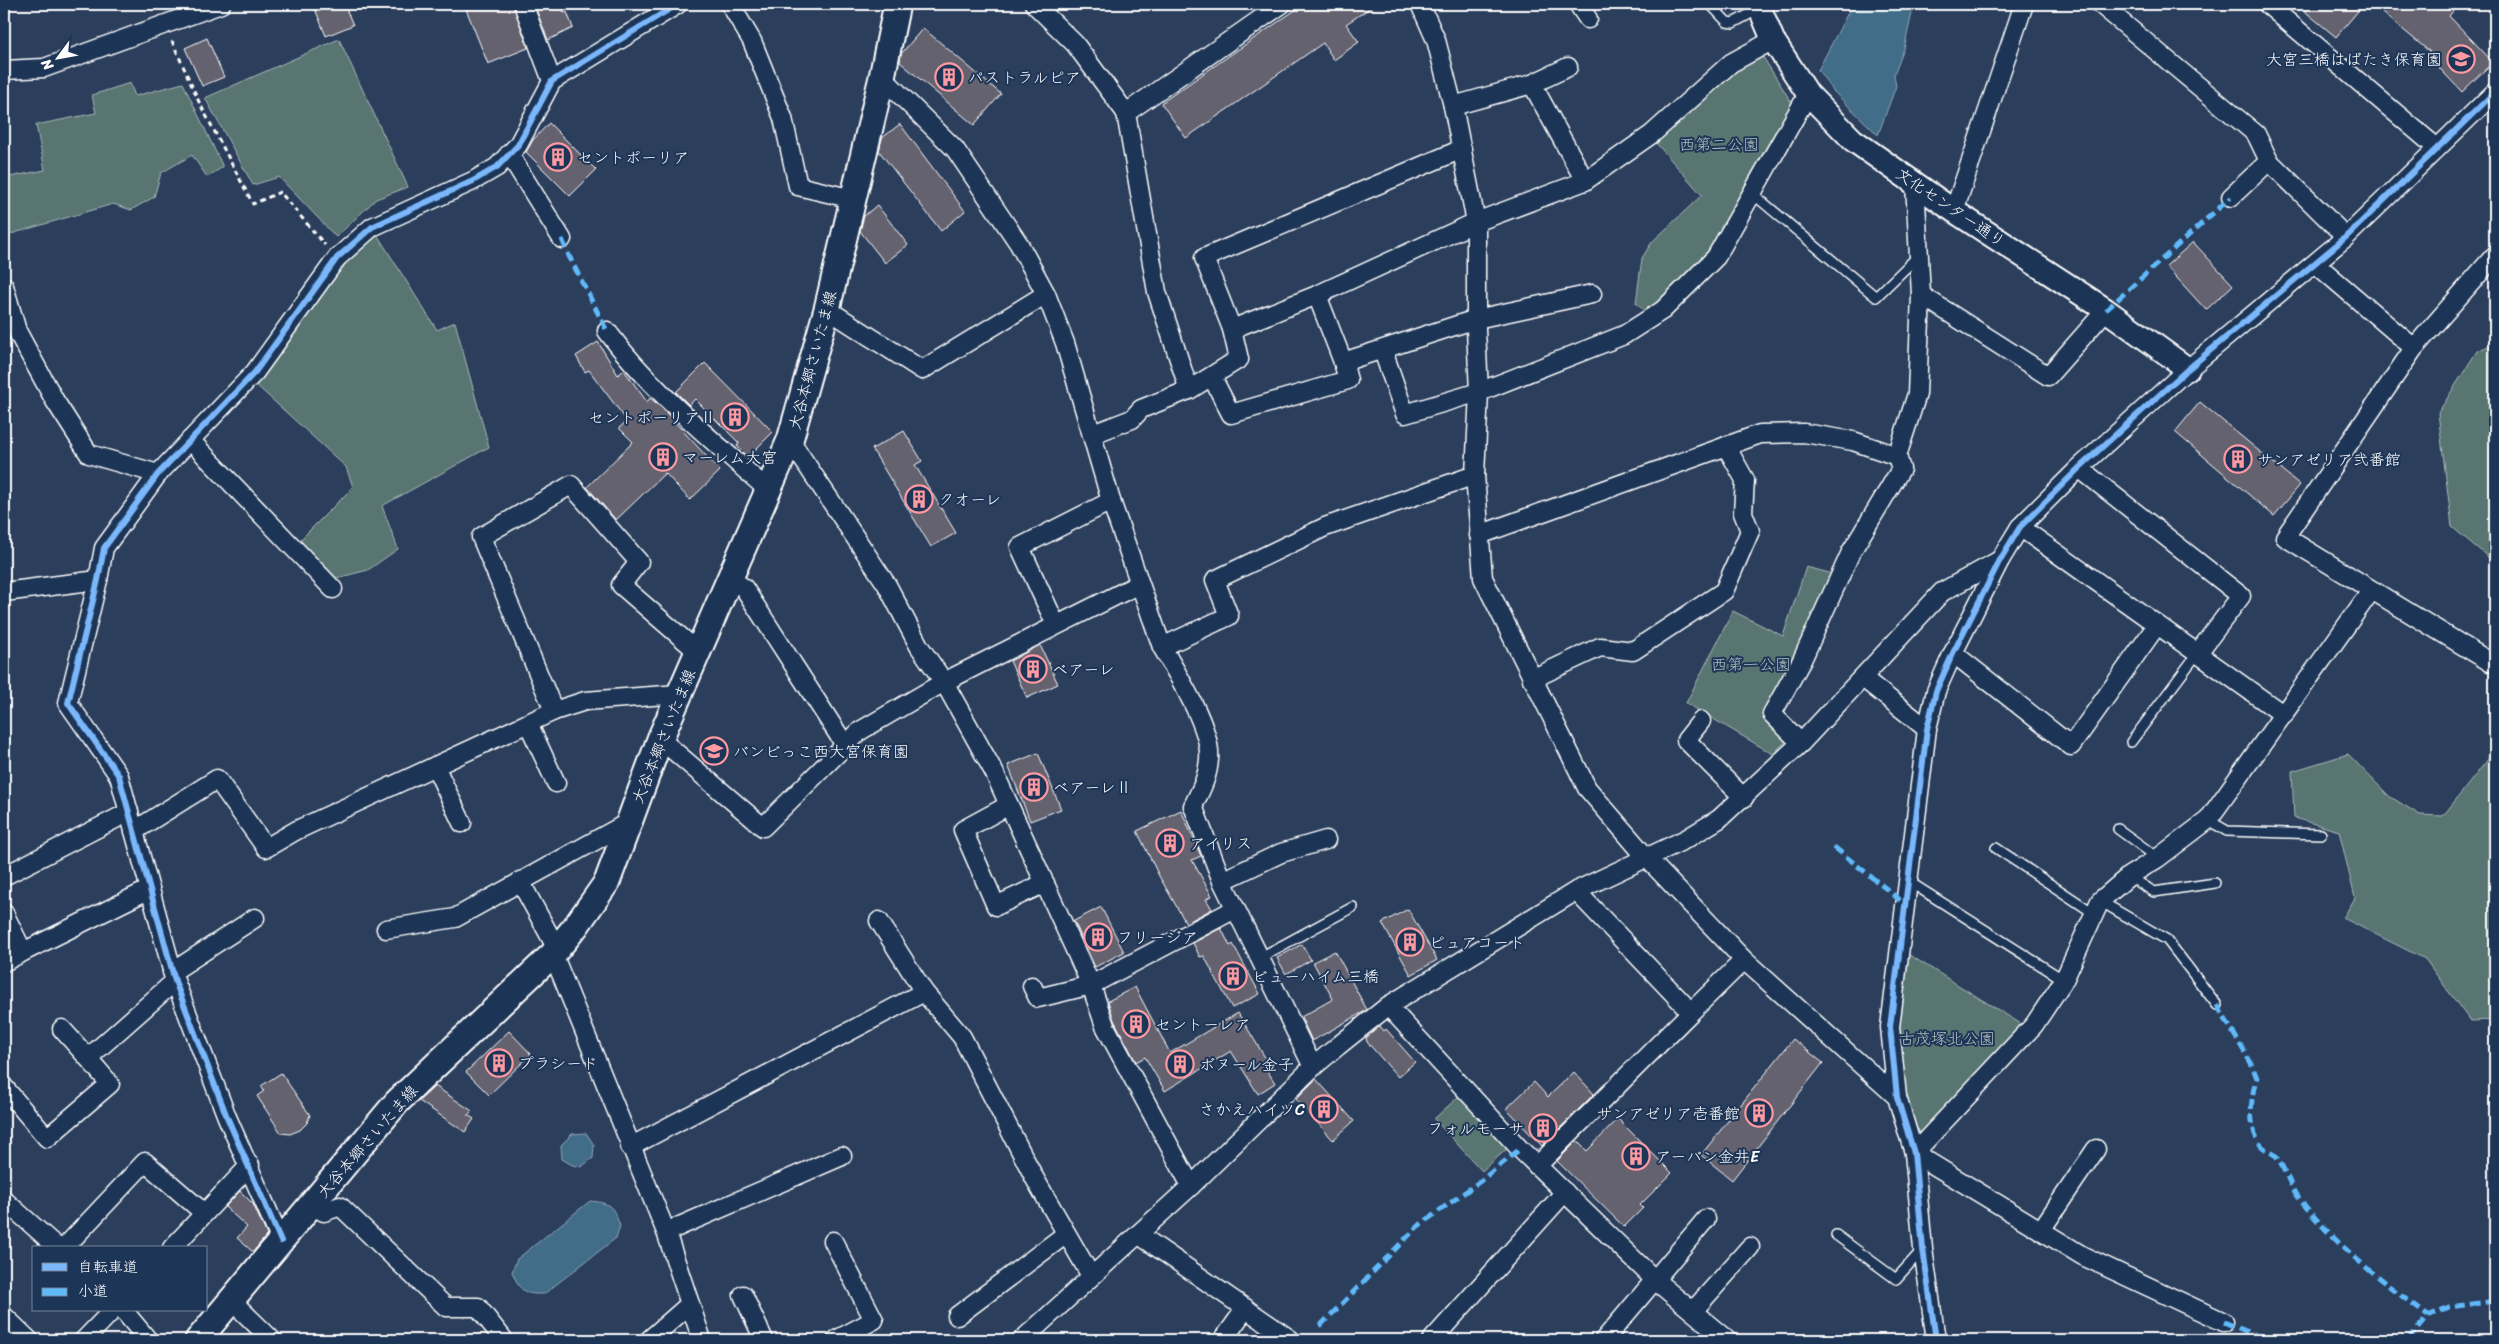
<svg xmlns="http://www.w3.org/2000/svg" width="2499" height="1344" viewBox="0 0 2499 1344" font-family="Sriracha,'Klee One',sans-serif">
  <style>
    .green { fill: #587472; stroke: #acbab8 }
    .water { fill: #426d88; stroke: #8ea7b8 }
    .building { fill: #656270; stroke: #fff }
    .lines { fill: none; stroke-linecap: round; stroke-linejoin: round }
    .service-casing { stroke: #fff; stroke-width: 12 }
    .minor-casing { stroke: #fff; stroke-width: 21 }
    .tertiary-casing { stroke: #fff; stroke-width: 26 }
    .secondary-casing { stroke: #fff; stroke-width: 29 }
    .path { stroke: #fff; stroke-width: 3; stroke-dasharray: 5 4; stroke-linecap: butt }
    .service { stroke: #1d3557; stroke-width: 9 }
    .minor { stroke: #1d3557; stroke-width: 18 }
    .tertiary { stroke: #1d3557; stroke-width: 22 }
    .secondary { stroke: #1d3557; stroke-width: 25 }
    .quiet { stroke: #60bafa; stroke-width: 5; stroke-dasharray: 10 5; stroke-linecap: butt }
    .cycleway-casing { stroke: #1d3557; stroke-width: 9 }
    .cycleway { stroke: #7ab7fb; stroke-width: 6 }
    .labels { text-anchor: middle; stroke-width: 4; stroke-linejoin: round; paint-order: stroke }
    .poi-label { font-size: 16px; fill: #fff; stroke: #1d3557; text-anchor: start }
    .park-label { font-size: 16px; fill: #b4c0c0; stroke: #1d3557 }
    .street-label { font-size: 16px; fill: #fff; stroke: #1d3557 }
  </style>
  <rect width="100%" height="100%" fill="#2b3e5c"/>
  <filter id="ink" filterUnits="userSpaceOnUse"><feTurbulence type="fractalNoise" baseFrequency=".02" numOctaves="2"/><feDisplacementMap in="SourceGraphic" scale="10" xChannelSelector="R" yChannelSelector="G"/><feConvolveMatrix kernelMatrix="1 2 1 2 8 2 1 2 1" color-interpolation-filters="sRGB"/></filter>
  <g filter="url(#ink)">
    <g class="green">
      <path d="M339,39L408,187L376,199L336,237L279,177L253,185L205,98Z"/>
      <path d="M1761,54L1792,103L1710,252L1647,313L1636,303L1642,258L1652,242L1702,195L1656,143L1736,67Z"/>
      <path d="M130,83L135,96L183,83L223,167L207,177L192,155L161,173L154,197L131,210L113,204L4,236V178L45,170L36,125L96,113L92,95Z"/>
      <path d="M378,236L437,330L455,322L489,447L382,506L398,549L368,570L333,579L300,540L353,487L346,467L254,383L360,245Z"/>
      <path d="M2495,343V563L2452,527L2438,413L2477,351Z"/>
      <path d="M1806,567L1837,575L1768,715L1789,738L1773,754L1686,703L1733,611L1783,636Z"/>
      <path d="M2495,687V1020L2470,1021L2425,959L2343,918L2355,898L2339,831L2294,818L2292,771L2348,754L2389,796L2420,815L2443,816L2489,758Z"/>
      <path d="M1903,951L2026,1027L1917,1144L1906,1095L1895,1027Z"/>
      <path d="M1459,1096L1509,1147L1482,1171L1434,1119Z"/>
    </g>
    <g class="water">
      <path d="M1857,4H1914L1904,49L1894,75L1896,86L1878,135L1834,92L1818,70L1852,5Z"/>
      <path d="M586,1133L594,1145L593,1158L581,1167L572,1165L562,1159L561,1145L572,1134Z"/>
      <path d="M590,1201C612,1203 613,1207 620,1226L616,1238L544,1294C523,1295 520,1290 512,1272L517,1259Z"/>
    </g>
    <g class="building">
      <path d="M313,4H344L353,25L326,36Z"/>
      <path d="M464,4H513L528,48L488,64Z"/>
      <path d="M534,4H560L564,13L567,12L573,28L548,40Z"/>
      <path d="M1304,4H1376L1346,24L1359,42L1334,60L1323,43L1186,138L1161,103Z"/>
      <path d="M2296,4H2364L2336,37Z"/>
      <path d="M2372,4H2459L2449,16L2493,62L2462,92L2427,55L2430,52Z"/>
      <path d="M923,28L1001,94L974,125L900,62L901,54Z"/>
      <path d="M207,38L224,77L202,86L185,48Z"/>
      <path d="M549,123L596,170L570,196L526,152L533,140Z"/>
      <path d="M900,124L965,211L941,231L879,151L882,138Z"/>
      <path d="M877,205L908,245L885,263L860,231L864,216Z"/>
      <path d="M2193,242L2233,285L2206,310L2166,266Z"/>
      <path d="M598,342L618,375L624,370L647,402L650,398L661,407L720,471L690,500L665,473L616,520L587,487L633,442L619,428L627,421L589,370L585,372L576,356Z"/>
      <path d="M705,363L773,432L748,457L737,446L739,443L695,399L689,405L676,392Z"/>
      <path d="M2200,402L2300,485L2274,516L2175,432Z"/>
      <path d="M904,431L922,461L915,465L956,533L931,547L872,449Z"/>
      <path d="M1040,645L1058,684L1027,698L1010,661Z"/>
      <path d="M1038,753L1061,809L1030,821L1008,765Z"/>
      <path d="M1181,810L1201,856L1192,860L1212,896L1206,899L1212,909L1186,923L1159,876L1137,831Z"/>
      <path d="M1101,907L1124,952L1095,967L1074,921Z"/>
      <path d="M1408,909L1437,960L1411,975L1382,923Z"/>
      <path d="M1221,928L1230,946L1233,944L1260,994L1232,1008L1204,956L1200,957L1193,943Z"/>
      <path d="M1302,944L1311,960L1286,974L1277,958Z"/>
      <path d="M1335,951L1367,1010L1312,1041L1301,1017L1333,999L1313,962Z"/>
      <path d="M1135,987L1170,1053L1238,1013L1269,1064L1265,1067L1275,1083L1258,1094L1231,1051L1165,1091L1145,1057L1136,1062L1114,1020L1108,1001Z"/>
      <path d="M1380,1026L1384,1031L1386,1029L1415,1062L1398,1077L1367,1042L1366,1038Z"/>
      <path d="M509,1031L531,1054L489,1095L466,1072Z"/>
      <path d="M1793,1039L1823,1063L1732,1180L1701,1155Z"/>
      <path d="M1574,1072L1594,1094L1542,1146L1506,1109L1534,1082L1548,1097Z"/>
      <path d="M281,1073L310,1115L307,1123L300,1130L290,1134L281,1133L257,1096L264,1091L261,1086Z"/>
      <path d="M1316,1079L1354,1121L1333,1140L1296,1099Z"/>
      <path d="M435,1086L472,1111L468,1115L474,1119L465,1132L419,1101Z"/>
      <path d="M1618,1119L1672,1173L1640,1205L1643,1208L1624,1227L1557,1161L1577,1141L1587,1151Z"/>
      <path d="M240,1191L253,1204L267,1235L253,1252L237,1238L247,1227L225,1207Z"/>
    </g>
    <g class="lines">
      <g class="service-casing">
        <g id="service">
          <path d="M1710,4L1727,22L1733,23L1759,9"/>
          <path d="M1752,193L1876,297L1919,255"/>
          <path d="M2131,742L2197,654"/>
          <path d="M2208,820L2227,831L2321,834"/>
          <path d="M2118,829L2158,858"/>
          <path d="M1996,848L2095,914"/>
          <path d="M2129,876L2154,892L2215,883"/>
          <path d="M1908,881L2064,980"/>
          <path d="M2100,901L2167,940L2217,1005"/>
          <path d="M1259,958L1353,907"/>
          <path d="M1836,1235L1896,1279L1923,1249"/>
        </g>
      </g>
      <g class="minor-casing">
        <g id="minor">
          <path d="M523,4L552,81"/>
          <path d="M730,4L752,41L783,118L798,186L853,199"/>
          <path d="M1034,4L1075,44L1126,113"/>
          <path d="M1420,4L1436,40L1453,106L1476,222V329L1479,392L1475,475L1483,578L1587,788L1646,857L1744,960L1897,1097"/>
          <path d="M1578,4L1588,19"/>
          <path d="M2100,4L2256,134L2269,161L2346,237"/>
          <path d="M2267,4L2437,148"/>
          <path d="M4,70L44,68L221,4"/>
          <path d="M882,77L955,149L1019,244L1046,294L1065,343L1111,501L1162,647"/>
          <path d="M1532,84L1585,181"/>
          <path d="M1453,106L1532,84L1568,67"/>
          <path d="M509,154L562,239"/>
          <path d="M2231,197L2269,161"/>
          <path d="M1954,211L2024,4"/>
          <path d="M2316,264L2414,348"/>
          <path d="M4,286L17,331L55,401L89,454L158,474"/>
          <path d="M1317,295L1343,362"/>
          <path d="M1921,295L2048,376L2106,310"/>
          <path d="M827,309L922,370L1046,294"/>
          <path d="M1232,329L1204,258L1462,149"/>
          <path d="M607,331C652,392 713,440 769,491"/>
          <path d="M1383,351L1405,414L1479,392L1624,335L1663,310L1716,257L1808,94"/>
          <path d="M1212,377L1231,414L1348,380L1343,362L1476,319L1592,294"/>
          <path d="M1189,390L1157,292L1126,113L1282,4"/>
          <path d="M1093,434L1132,419L1141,409L1189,390L1239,359L1232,329L1317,295L1476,222L1585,181L1652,134L1731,63L1773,40"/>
          <path d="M190,440L333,589"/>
          <path d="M790,440L887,585L919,646L944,682L994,772L1091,985L1105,1026L1191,1186"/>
          <path d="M2079,468L2241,596L2197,654"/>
          <path d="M2020,527L2284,715"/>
          <path d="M1479,535L1760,434L1804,433L1853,441L1897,456L1917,394L1921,295L1915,183"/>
          <path d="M730,578L744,588L845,745"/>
          <path d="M4,592L98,580"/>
          <path d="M1056,625L1020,547L1111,501"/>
          <path d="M1953,653L2071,746L2157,625"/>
          <path d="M2490,662L2285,537L2414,348L2495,255"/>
          <path d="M1863,678L1927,729"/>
          <path d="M1532,679L1600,647L1633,651L1724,591L1750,531L1743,513L1745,480L1726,446"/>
          <path d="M554,711L481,537L571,485L639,562L621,585L697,651"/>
          <path d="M1701,721L1686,740L1744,798"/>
          <path d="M528,723L556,783"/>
          <path d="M660,739L763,827L860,731L944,682L1139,584"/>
          <path d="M1801,743L1772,714L1802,660L1851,552L1901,469L1897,456"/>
          <path d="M435,766L462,823"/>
          <path d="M1009,805L963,830L996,906L1045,883"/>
          <path d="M134,831L217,779L266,848L297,830L554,711L585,701L679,694"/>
          <path d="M4,876L129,812"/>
          <path d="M520,881L557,949"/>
          <path d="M1222,881L1281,853L1326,840"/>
          <path d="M1576,891L1691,1012L1744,960"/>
          <path d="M4,913L23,952L150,889"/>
          <path d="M879,921L924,992L962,1037L1035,1179L1091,1276"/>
          <path d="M386,929L455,918L629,822"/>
          <path d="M553,954L666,1232L702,1340"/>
          <path d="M4,962L23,952"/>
          <path d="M172,972L255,918"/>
          <path d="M1032,986L1038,998L1091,985L1235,909"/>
          <path d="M1388,1006L1520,1149L1656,1281L1727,1340"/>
          <path d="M62,1029L88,1058"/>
          <path d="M1313,1067L1222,881L1193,806C1201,790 1208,777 1209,759C1212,729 1177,674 1162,647L1229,616L1215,580L1325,527L1475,475"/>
          <path d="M4,1087L47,1138L110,1084L88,1058L175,981"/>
          <path d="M630,1147L924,992"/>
          <path d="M1537,1166L1691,1012"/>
          <path d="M4,1200L58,1248"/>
          <path d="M311,1205L324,1212L340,1206L446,1307H478L504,1340"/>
          <path d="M2041,1230L2096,1149"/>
          <path d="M666,1232L842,1156"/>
          <path d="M1138,1234L1291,1340"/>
          <path d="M281,1241L227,1117L175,981L119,776L68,703L98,580L104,548L158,474L255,372L337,258L372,227L473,181L497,167L518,145L552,81L678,4"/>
          <path d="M833,1241L874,1320L836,1340"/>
          <path d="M64,1248L145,1162L204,1213"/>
          <path d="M172,1248L250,1165"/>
          <path d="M743,1295L764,1340"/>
          <path d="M232,1301L272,1340"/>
          <path d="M123,1310L148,1340"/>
          <path d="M1693,1311L1750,1247"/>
          <path d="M4,1316L29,1340"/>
          <path d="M957,1316L1066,1234"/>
          <path d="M2224,1322L2083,1256L1914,1153L2034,1025L2064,980L2100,901L2129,876L2158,858L2208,820L2371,591"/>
          <path d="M84,1340L113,1310"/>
          <path d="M649,1340L690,1304"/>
          <path d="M1022,1340L1191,1186L1313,1067L1338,1046L1388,1006L1576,891L1686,839L1719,819L1801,743L1942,592L2000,560"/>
          <path d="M1223,1340L1246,1308"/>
          <path d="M1432,1340L1565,1192"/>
          <path d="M1604,1340L1706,1219"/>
          <path d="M1936,1340L1923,1249L1914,1153L1897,1097L1890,1027L1927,729L1936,691L1953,653L2000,560L2020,527L2079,468L2188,369L2346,237L2495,92"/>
        </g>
      </g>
      <g class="tertiary-casing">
        <path id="tertiary" d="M1758,4L1773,40L1808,94L1853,140L1954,211L2106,310L2188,369"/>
      </g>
      <g class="secondary-casing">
        <path id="secondary" d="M198,1340L397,1102L553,954L576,926L607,882L660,739L790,440L827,309L882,77L897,4"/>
      </g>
      <path class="path" d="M172,41L199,102L253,204L280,192L325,245"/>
      <use href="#service" class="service"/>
      <use href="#minor" class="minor"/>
      <use href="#tertiary" class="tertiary"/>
      <use href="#secondary" class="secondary"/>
      <g class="quiet">
        <path d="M562,239L569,256L607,331"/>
        <path d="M2106,310L2231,197"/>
        <path d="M1834,847L1905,904"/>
        <path d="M2217,1005L2251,1063L2257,1078C2250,1097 2248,1126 2260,1144C2264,1150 2273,1152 2277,1158C2286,1171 2290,1186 2299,1198C2335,1246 2382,1281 2428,1316"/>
        <path d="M2224,1322L2267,1340"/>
        <path d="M1320,1326L1417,1227L1479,1182L1520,1149"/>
        <path d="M2408,1340L2428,1316L2449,1307L2495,1301"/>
      </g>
      <g class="cycleway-casing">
        <g id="cycleway">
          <path d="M281,1241L227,1117L175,981L119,776L68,703L98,580L104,548L158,474L255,372L337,258L372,227L473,181L497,167L518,145L552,81L678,4"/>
          <path d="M1936,1340L1923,1249L1914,1153L1897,1097L1890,1027L1927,729L1936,691L1953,653L2000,560L2020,527L2079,468L2188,369L2346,237L2495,92"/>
        </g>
      </g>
      <use href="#cycleway" class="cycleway"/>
    </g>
  </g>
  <defs>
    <g id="school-ring" transform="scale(1.4375)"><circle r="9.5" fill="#1d3557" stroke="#ff9aa2" stroke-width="1.5"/><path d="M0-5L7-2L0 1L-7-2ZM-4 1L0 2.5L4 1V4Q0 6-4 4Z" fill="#ff9aa2"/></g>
    <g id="building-ring" transform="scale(1.4375)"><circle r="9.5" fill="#1d3557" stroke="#ff9aa2" stroke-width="1.5"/><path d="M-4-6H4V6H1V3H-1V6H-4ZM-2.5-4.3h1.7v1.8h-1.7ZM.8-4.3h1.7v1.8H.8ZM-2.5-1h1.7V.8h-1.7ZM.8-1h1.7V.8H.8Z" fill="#ff9aa2"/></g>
  </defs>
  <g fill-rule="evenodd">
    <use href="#school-ring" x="2461" y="59"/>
    <use href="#building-ring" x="949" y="77"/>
    <use href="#building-ring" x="558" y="157"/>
    <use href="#building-ring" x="735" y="417"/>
    <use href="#building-ring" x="663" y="457"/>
    <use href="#building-ring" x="2238" y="459"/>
    <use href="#building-ring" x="919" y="499"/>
    <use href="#building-ring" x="1033" y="669"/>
    <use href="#school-ring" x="714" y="751"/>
    <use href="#building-ring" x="1034" y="787"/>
    <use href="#building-ring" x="1170" y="843"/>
    <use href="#building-ring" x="1098" y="937"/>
    <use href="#building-ring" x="1410" y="942"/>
    <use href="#building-ring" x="1233" y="976"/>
    <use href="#building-ring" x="1136" y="1024"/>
    <use href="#building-ring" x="499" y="1063"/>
    <use href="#building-ring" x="1180" y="1064"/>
    <use href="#building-ring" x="1324" y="1109"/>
    <use href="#building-ring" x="1759" y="1113"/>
    <use href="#building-ring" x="1543" y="1128"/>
    <use href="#building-ring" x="1636" y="1156"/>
  </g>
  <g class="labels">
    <g class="poi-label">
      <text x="2442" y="65" text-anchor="end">大宮三橋はばたき保育園</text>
      <text x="968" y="83">パストラルピア</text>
      <text x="577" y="163">セントポーリア</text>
      <text x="716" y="423" text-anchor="end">セントポーリアⅡ</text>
      <text x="682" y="463">マーレム大宮</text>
      <text x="2257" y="465">サンアゼリア弐番館</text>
      <text x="938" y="505">クオーレ</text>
      <text x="1052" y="675">ベアーレ</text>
      <text x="733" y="757">バンビっこ西大宮保育園</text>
      <text x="1053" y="793">ベアーレⅡ</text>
      <text x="1189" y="849">アイリス</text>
      <text x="1117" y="943">フリージア</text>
      <text x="1429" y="948">ピュアコート</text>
      <text x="1252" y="982">ビューハイム三橋</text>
      <text x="1155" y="1030">セントーレア</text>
      <text x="518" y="1069">プラシード</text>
      <text x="1199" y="1070">ボヌール金子</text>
      <text x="1305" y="1115" text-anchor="end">さかえハイツC</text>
      <text x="1740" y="1119" text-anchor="end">サンアゼリア壱番館</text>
      <text x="1524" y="1134" text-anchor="end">フォルモーサ</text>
      <text x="1655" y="1162">アーバン金井E</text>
    </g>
    <g class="park-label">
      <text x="1719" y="150">西第二公園</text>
      <text x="1751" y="670">西第一公園</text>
      <text x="1947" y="1044">古茂塚北公園</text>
    </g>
    <g class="street-label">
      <text transform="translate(1951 207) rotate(34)" y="6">文化センター通り</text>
      <text transform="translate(812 360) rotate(-75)" y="6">大谷本郷さいたま線</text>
      <text transform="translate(663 736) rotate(-68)" y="6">大谷本郷さいたま線</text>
      <text transform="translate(367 1141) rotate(-49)" y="6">大谷本郷さいたま線</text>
    </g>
  </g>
  <rect width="2499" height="1344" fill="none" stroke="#1d3557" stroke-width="20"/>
  <rect x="10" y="10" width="2479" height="1324" fill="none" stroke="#fff" stroke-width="2" filter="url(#ink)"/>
  <rect x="32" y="1246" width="175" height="65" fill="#1d3557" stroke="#77869a"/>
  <rect x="42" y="1263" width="25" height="8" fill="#7ab7fb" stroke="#77869a"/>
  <text x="78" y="1272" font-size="15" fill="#ffffff">自転車道</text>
  <rect x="42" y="1288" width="25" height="8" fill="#60bafa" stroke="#77869a"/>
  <text x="78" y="1296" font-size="15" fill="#ffffff">小道</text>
  <g transform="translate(58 58) rotate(238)" stroke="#1d3557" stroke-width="4" paint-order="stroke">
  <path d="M0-4L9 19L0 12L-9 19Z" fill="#ffffff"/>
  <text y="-8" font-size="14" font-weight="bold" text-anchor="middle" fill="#ffffff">N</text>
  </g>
</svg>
